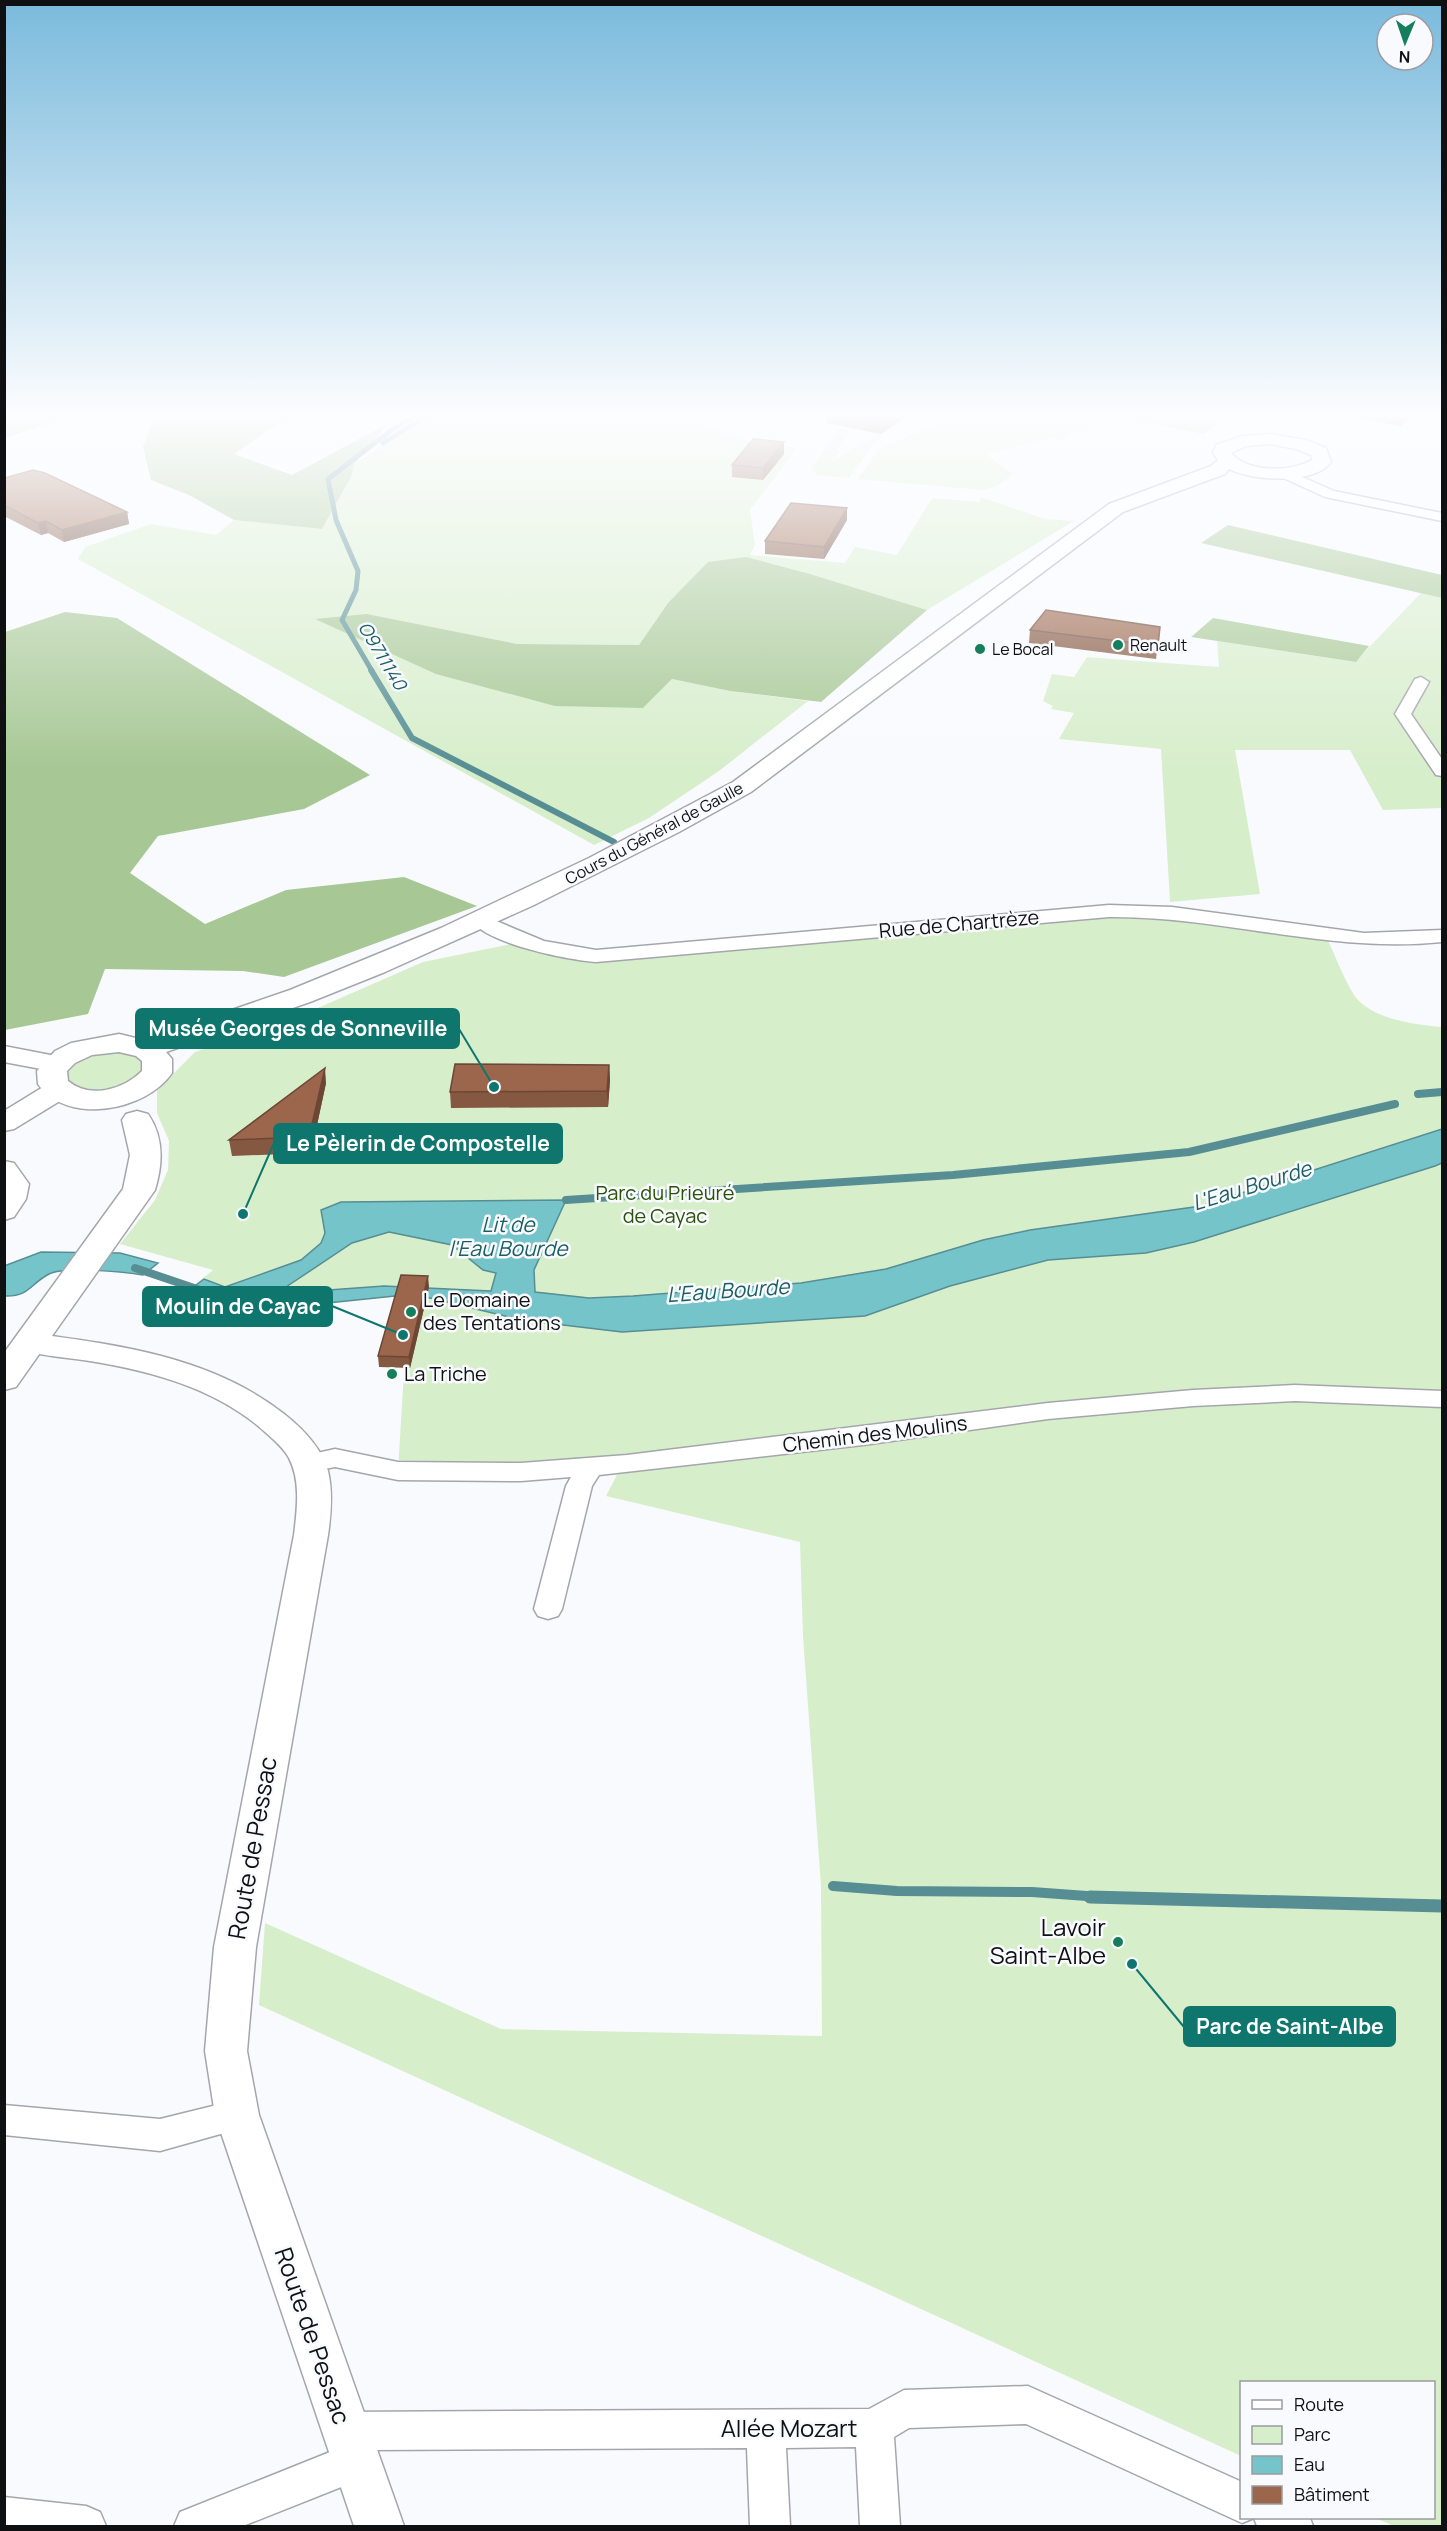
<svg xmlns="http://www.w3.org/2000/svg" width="1447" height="2531" viewBox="0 0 1447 2531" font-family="Manrope,sans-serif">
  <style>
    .green { fill: #d7eecb }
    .forest { fill: #a7c895 }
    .water { fill: #75c4ca; stroke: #568e93; stroke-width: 1.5; fill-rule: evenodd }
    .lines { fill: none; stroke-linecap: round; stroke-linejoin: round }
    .stream-far4 { stroke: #568e93; stroke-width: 5 }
    .stream-far3 { stroke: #568e93; stroke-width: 6 }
    .stream-far2 { stroke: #568e93; stroke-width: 8 }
    .stream-far1 { stroke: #568e93; stroke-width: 10 }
    .stream { stroke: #568e93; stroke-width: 13 }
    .minor-casing { stroke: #a5a6ad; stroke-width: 3 }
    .tertiary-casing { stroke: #a5a6ad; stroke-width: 3 }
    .primary-casing { stroke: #a5a6ad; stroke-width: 3 }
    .minor { fill: #fff; fill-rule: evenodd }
    .tertiary { fill: #fff; fill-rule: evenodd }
    .primary { fill: #fff; fill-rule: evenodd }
    .wall { fill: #855841 }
    .shaded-wall { fill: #6c4735 }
    .building { fill: #9b664c; stroke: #6c4735; stroke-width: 1.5 }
    .poi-dot { fill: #147f5a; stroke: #f9fafe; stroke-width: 2 }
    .labels { text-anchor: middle; stroke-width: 5; stroke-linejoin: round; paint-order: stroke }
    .far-poi-label { font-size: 16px; fill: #0f1012; stroke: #f9fafe; text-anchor: start }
    .far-street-label { font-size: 16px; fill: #0f1012; stroke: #f9fafe }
    .far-water-label { font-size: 18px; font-style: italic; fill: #1c5f63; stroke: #f9fafe }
    .street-label { font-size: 20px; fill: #0f1012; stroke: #f9fafe }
    .park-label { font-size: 20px; fill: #2b5208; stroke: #f9fafe }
    .poi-label { font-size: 20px; fill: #0f1012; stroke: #f9fafe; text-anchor: start }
    .water-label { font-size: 21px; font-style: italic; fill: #1c5f63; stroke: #f9fafe }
    .near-street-label { font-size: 24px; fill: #0f1012; stroke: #f9fafe }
    .near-poi-label { font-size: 24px; fill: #0f1012; stroke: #f9fafe; text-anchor: end }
    .leader { fill: none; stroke: #0f766e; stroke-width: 2 }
    .callout-dot { fill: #0f766e; stroke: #f9fafe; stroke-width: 2 }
    .callout { fill: #0f766e; stroke: #0f766e; stroke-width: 2 }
    .callout-label { font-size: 21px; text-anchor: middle; font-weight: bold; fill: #fff }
  </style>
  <rect width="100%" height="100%" fill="#f9fafe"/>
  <g class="green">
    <path d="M432,415H699C713,440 767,444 792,447L796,450L750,510L755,545L750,555L845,563L855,547L897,555L932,498L979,502L981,497L1045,519L1074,521L927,610L810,574L668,603L639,645L517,644L367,614L643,708L672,679L730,691L808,701L719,771L649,818L594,845L78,559L85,547L151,524L216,535L234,520L322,529L352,475L354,464Z"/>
    <path d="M957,415H1107C1090,425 1077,428 1061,440L1048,438L986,454L1013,474L999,485L983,490L858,479L879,449Z"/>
    <path d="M840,429H852L836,450L840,451L829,462L881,434L849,478L816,475L812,467Z"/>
    <path d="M1421,593L1442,598V808L1383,810L1350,750H1235L1260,894L1170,902L1161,749L1059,739L1074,713L1051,709L1053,706L1043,701L1052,674L1074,677L1087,657L1219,667L1217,641L1355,662Z"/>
    <path d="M1095,912L1326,936C1335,955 1343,977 1354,995C1370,1019 1416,1025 1442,1027V2526H1394L1375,2518H1434V2382H1242L1241,2456L259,2005L265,1923L501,2029L822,2036L821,1886L803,1636L800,1542L606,1496L618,1473L398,1471L404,1371L423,1297L395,1296L289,1307L231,1308L224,1311L195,1301L184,1294L213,1270L120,1244L155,1200L168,1170L169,1141L157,1113V1090L195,1052L320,1007L423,962L521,942L560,954Z"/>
    <path d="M129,1051L143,1061V1074C113,1090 100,1097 67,1083L65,1069L93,1052Z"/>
  </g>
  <g class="forest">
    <path d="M5,415H75L5,438Z"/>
    <path d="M155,415H303L277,424L234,454L292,475L389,423L354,464L352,475L322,529L234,520L189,495L151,480L143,447Z"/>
    <path d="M1226,415L1204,434L1125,419L1124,416Z"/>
    <path d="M1228,525L1442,575V598L1201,543Z"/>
    <path d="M746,557L810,574L927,610L821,702L730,691L672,679L643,708L555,706L436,674L315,619L367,614L517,644L639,645L668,603L708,562Z"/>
    <path d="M65,612L117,618L370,775L304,809L158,836L130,873L205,924L286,890L404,877L477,906L284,977L243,971L105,969L88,1014L5,1030V632Z"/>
    <path d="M1213,618L1369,646L1356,662L1191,637Z"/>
  </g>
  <g class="water">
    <path d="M1442,1129V1163L1435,1166L1194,1242L1146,1253L1048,1260L950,1286L865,1316L622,1332L521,1320L430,1298L395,1296L289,1307L231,1308L224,1311L195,1301L184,1294L204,1279L225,1287L301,1260L321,1243L325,1233L321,1210L341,1202L566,1200L534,1270L535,1292L589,1298L633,1296L801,1283L886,1269L983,1240L1030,1230L1201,1206ZM389,1232L452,1245L483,1270L496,1273L491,1291L384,1286L287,1293L283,1289L352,1243Z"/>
    <path d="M41,1252L120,1253L158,1263L143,1275C124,1272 65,1266 49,1274C30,1284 29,1297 5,1296L4,1266Z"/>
  </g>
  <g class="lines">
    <g class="stream-far4">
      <path d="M383,443L428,415"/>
      <path d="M372,671L342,620L356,590L358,571L336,520L328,479L393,429L418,415"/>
    </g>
    <path class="stream-far3" d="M371,670L412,738L614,842"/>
    <g class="stream-far2">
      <path d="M1418,1094L1442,1092"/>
      <path d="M566,1200L953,1175L1189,1152L1395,1104"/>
      <path d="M135,1268L203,1291"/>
    </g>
    <path class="stream-far1" d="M833,1886L897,1891L1032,1892L1114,1898"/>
    <path class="stream" d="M1090,1897L1442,1906"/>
    <g class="minor-casing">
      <g id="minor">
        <path d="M1284,469L1334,491L1442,513V521L1325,497L1279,476L1277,473Z"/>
        <path d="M1421,677L1429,682L1411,714L1442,759V776L1436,775L1395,714L1415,679Z"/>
        <path d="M1109,905L1172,907L1364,933L1442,930V942C1330,954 1222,916 1109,917L596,962C568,960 488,944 472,921L482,915L544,941L596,950Z"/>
        <path d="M1295,1385L1442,1391V1407L1295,1401L1193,1406L1048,1419L863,1445L599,1475L592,1486L562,1609L558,1616L548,1619L538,1616L534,1609L566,1486L571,1477L521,1481L398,1480L335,1467L308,1472L299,1469L295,1463L299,1457L335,1449L398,1462L521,1463L627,1455L1048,1403L1193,1390Z"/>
        <path d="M237,2100L249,2104L255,2115L249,2126L160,2151L4,2135V2105L160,2119Z"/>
        <path d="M1028,2386L1242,2482V2518H1310L1313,2526H1257L1254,2518L1242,2523L1026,2424L909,2428L894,2437L900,2526H860L856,2447L786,2448L790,2526H750L747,2448L370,2450L375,2462L369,2476L243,2526H174L180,2512L340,2448L331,2445L325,2431L331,2417L345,2412L869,2409L904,2390Z"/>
        <path d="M4,2497L86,2506L100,2512L106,2526H4Z"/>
      </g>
    </g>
    <g class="tertiary-casing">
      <g id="tertiary">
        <path d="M4,1046L66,1058L70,1064L66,1070L57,1072L4,1062Z"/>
        <path d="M58,1082L68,1084L72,1090L68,1096L14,1129L4,1131V1111L48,1084Z"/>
        <path d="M4,1161L14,1163L29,1184L26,1199L14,1217L4,1220Z"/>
        <path d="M30,1333C119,1345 212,1357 284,1414C303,1429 321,1447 328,1471C333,1492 331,1514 328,1535L256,1947L247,2051L259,2115L404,2526H354L215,2115L205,2051L214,1947L294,1535C297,1510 301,1481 289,1458C282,1445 268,1435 257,1425C211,1388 154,1372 96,1362C71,1358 44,1356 19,1350L14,1343L19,1336Z"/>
      </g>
    </g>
    <g class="primary-casing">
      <g id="primary">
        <path d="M1270,434L1306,440L1326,448L1331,462C1315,485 1252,481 1229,469L1225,474L1123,512L751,792L679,832L534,905L385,972L310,1002L166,1052L172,1059V1073C146,1111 67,1126 38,1084L37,1071L55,1051L71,1043L119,1034L144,1040L290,990L441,928L589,858L733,782L1109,504L1211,466L1218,460L1213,453L1216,445L1243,436ZM1270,444L1296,449L1311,455L1312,460C1291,472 1248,473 1231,453L1246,446ZM119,1052L136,1056L142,1061V1071C123,1090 90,1099 68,1081L67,1071L75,1063L92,1055Z"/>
        <path d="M137,1111L148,1114C164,1137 163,1164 155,1190L16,1387L4,1390V1353L123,1189L130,1155L122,1120L126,1114Z"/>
      </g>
    </g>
    <use href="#minor" class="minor"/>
    <use href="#tertiary" class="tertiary"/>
    <use href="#primary" class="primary"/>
  </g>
  <g class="wall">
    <path d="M827,415H908L881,434L827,423Z"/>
    <path d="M1355,415H1413L1400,426L1359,418Z"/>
    <path d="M784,454L763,480L732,477V465Z"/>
    <path d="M4,478L127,512L129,524L64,542L48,533L41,535L4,516Z"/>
    <path d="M847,508V520L824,559L765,554V541Z"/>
    <path d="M1160,627L1156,659L1029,643L1030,630Z"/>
    <path d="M609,1065L610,1080L608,1107L451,1108L450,1092Z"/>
    <path d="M326,1083L311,1153L232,1156L229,1140Z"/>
    <path d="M429,1287L410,1368L379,1367L378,1356Z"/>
  </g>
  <g class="shaded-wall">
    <path d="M894,415H908L881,434V424Z"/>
    <path d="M1409,415H1413L1400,426L1401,422Z"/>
    <path d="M784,442V454L763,480V468Z"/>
    <path d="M847,508V520L824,559V547Z"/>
    <path d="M127,512L129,524L64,542L62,530Z"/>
    <path d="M46,521L48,533L41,535L38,523Z"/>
    <path d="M609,1065L610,1080L608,1107L607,1091Z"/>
    <path d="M325,1068L326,1083L311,1153L309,1137Z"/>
    <path d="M428,1276L429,1287L410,1368L409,1357Z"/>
  </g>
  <g class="building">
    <path d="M839,415H894L881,424Z"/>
    <path d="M1364,415H1409L1401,422Z"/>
    <path d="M753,439L784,442L763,468L732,465Z"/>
    <path d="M33,470L45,473L127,512L62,530L46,521L38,523L4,505V478Z"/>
    <path d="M791,503L847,508L824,547L765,541Z"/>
    <path d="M1046,610L1160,627L1158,646L1030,630Z"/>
    <path d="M455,1064L609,1065L607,1091L450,1092Z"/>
    <path d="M325,1068L309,1137L229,1140Z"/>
    <path d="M401,1275L428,1276L409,1357L378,1356Z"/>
  </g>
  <linearGradient id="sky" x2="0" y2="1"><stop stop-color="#7abadc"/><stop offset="0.54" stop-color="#fcfdff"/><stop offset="1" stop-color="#fcfdff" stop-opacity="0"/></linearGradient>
  <rect width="1447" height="769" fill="url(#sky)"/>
  <g class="poi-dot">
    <circle cx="1118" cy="645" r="6"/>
    <circle cx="980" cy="649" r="6"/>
    <circle cx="411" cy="1312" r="6"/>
    <circle cx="392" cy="1374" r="6"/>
    <circle cx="1118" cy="1942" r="6"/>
  </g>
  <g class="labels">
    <g class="far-poi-label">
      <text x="1130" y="651">Renault</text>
      <text x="992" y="655">Le Bocal</text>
    </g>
    <g class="far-street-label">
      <text transform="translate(654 833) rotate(-28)" y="6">Cours du Général de Gaulle</text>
    </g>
    <g class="far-water-label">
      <text transform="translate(382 656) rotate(59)" y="6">O9711140</text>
    </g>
    <g class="street-label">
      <text transform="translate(959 924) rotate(-5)" y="7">Rue de Chartrèze</text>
      <text transform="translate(875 1434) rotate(-7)" y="7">Chemin des Moulins</text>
    </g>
    <g class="park-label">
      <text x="665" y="1200">Parc du Prieuré<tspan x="665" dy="23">de Cayac</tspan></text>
    </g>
    <g class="poi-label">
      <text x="423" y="1307">Le Domaine<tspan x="423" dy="23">des Tentations</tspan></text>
      <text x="404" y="1381">La Triche</text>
    </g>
    <g class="water-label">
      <text transform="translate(1252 1186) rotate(-17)" y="7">L'Eau Bourde</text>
      <text x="508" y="1232">Lit de<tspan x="508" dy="24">l'Eau Bourde</tspan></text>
      <text transform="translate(728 1291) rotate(-4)" y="7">L'Eau Bourde</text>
    </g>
    <g class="near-street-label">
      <text transform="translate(253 1848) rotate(-80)" y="8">Route de Pessac</text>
      <text transform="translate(312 2336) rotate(71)" y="8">Route de Pessac</text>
      <text x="789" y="2437">Allée Mozart</text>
    </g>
    <g class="near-poi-label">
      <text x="1106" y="1936">Lavoir<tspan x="1106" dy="28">Saint-Albe</tspan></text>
    </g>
  </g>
  <path class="leader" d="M494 1087L459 1029M243 1214L274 1143M403 1335L332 1306M1132 1964L1184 2027"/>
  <g class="callout-dot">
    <circle cx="494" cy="1087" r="6"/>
    <circle cx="243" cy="1214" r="6"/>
    <circle cx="403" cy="1335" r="6"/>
    <circle cx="1132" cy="1964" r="6"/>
  </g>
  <g class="callout">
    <rect x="136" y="1009" width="323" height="39" rx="6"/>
    <rect x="274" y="1124" width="288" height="39" rx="6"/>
    <rect x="143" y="1287" width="189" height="39" rx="6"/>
    <rect x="1184" y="2007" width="211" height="39" rx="6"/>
  </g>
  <g class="callout-label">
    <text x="298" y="1036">Musée Georges de Sonneville</text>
    <text x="418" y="1151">Le Pèlerin de Compostelle</text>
    <text x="238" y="1314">Moulin de Cayac</text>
    <text x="1290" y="2034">Parc de Saint-Albe</text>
  </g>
  <rect width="1447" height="2531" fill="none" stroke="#0f1012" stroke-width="12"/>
  <rect x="1240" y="2381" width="195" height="138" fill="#f9fafe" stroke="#9b9ca0" stroke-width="1.5"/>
  <rect x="1252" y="2400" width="30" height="9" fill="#ffffff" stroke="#9b9ca0" stroke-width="1.5"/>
  <text x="1294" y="2411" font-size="18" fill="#0f1012">Route</text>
  <rect x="1252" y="2426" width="30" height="18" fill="#d7eecb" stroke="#9b9ca0" stroke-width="1.5"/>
  <text x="1294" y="2441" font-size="18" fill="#0f1012">Parc</text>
  <rect x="1252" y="2456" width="30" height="18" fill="#75c4ca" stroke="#9b9ca0" stroke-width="1.5"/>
  <text x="1294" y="2471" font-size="18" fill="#0f1012">Eau</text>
  <rect x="1252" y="2486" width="30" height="18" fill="#9b664c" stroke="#9b9ca0" stroke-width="1.5"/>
  <text x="1294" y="2501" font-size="18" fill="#0f1012">Bâtiment</text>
  <g transform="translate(1405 42) rotate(182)"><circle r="28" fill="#f9fafe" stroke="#9b9ca0" stroke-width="1.5"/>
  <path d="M0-4.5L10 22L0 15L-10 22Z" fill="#147f5a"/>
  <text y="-9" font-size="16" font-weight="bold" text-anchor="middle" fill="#0f1012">N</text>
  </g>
</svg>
